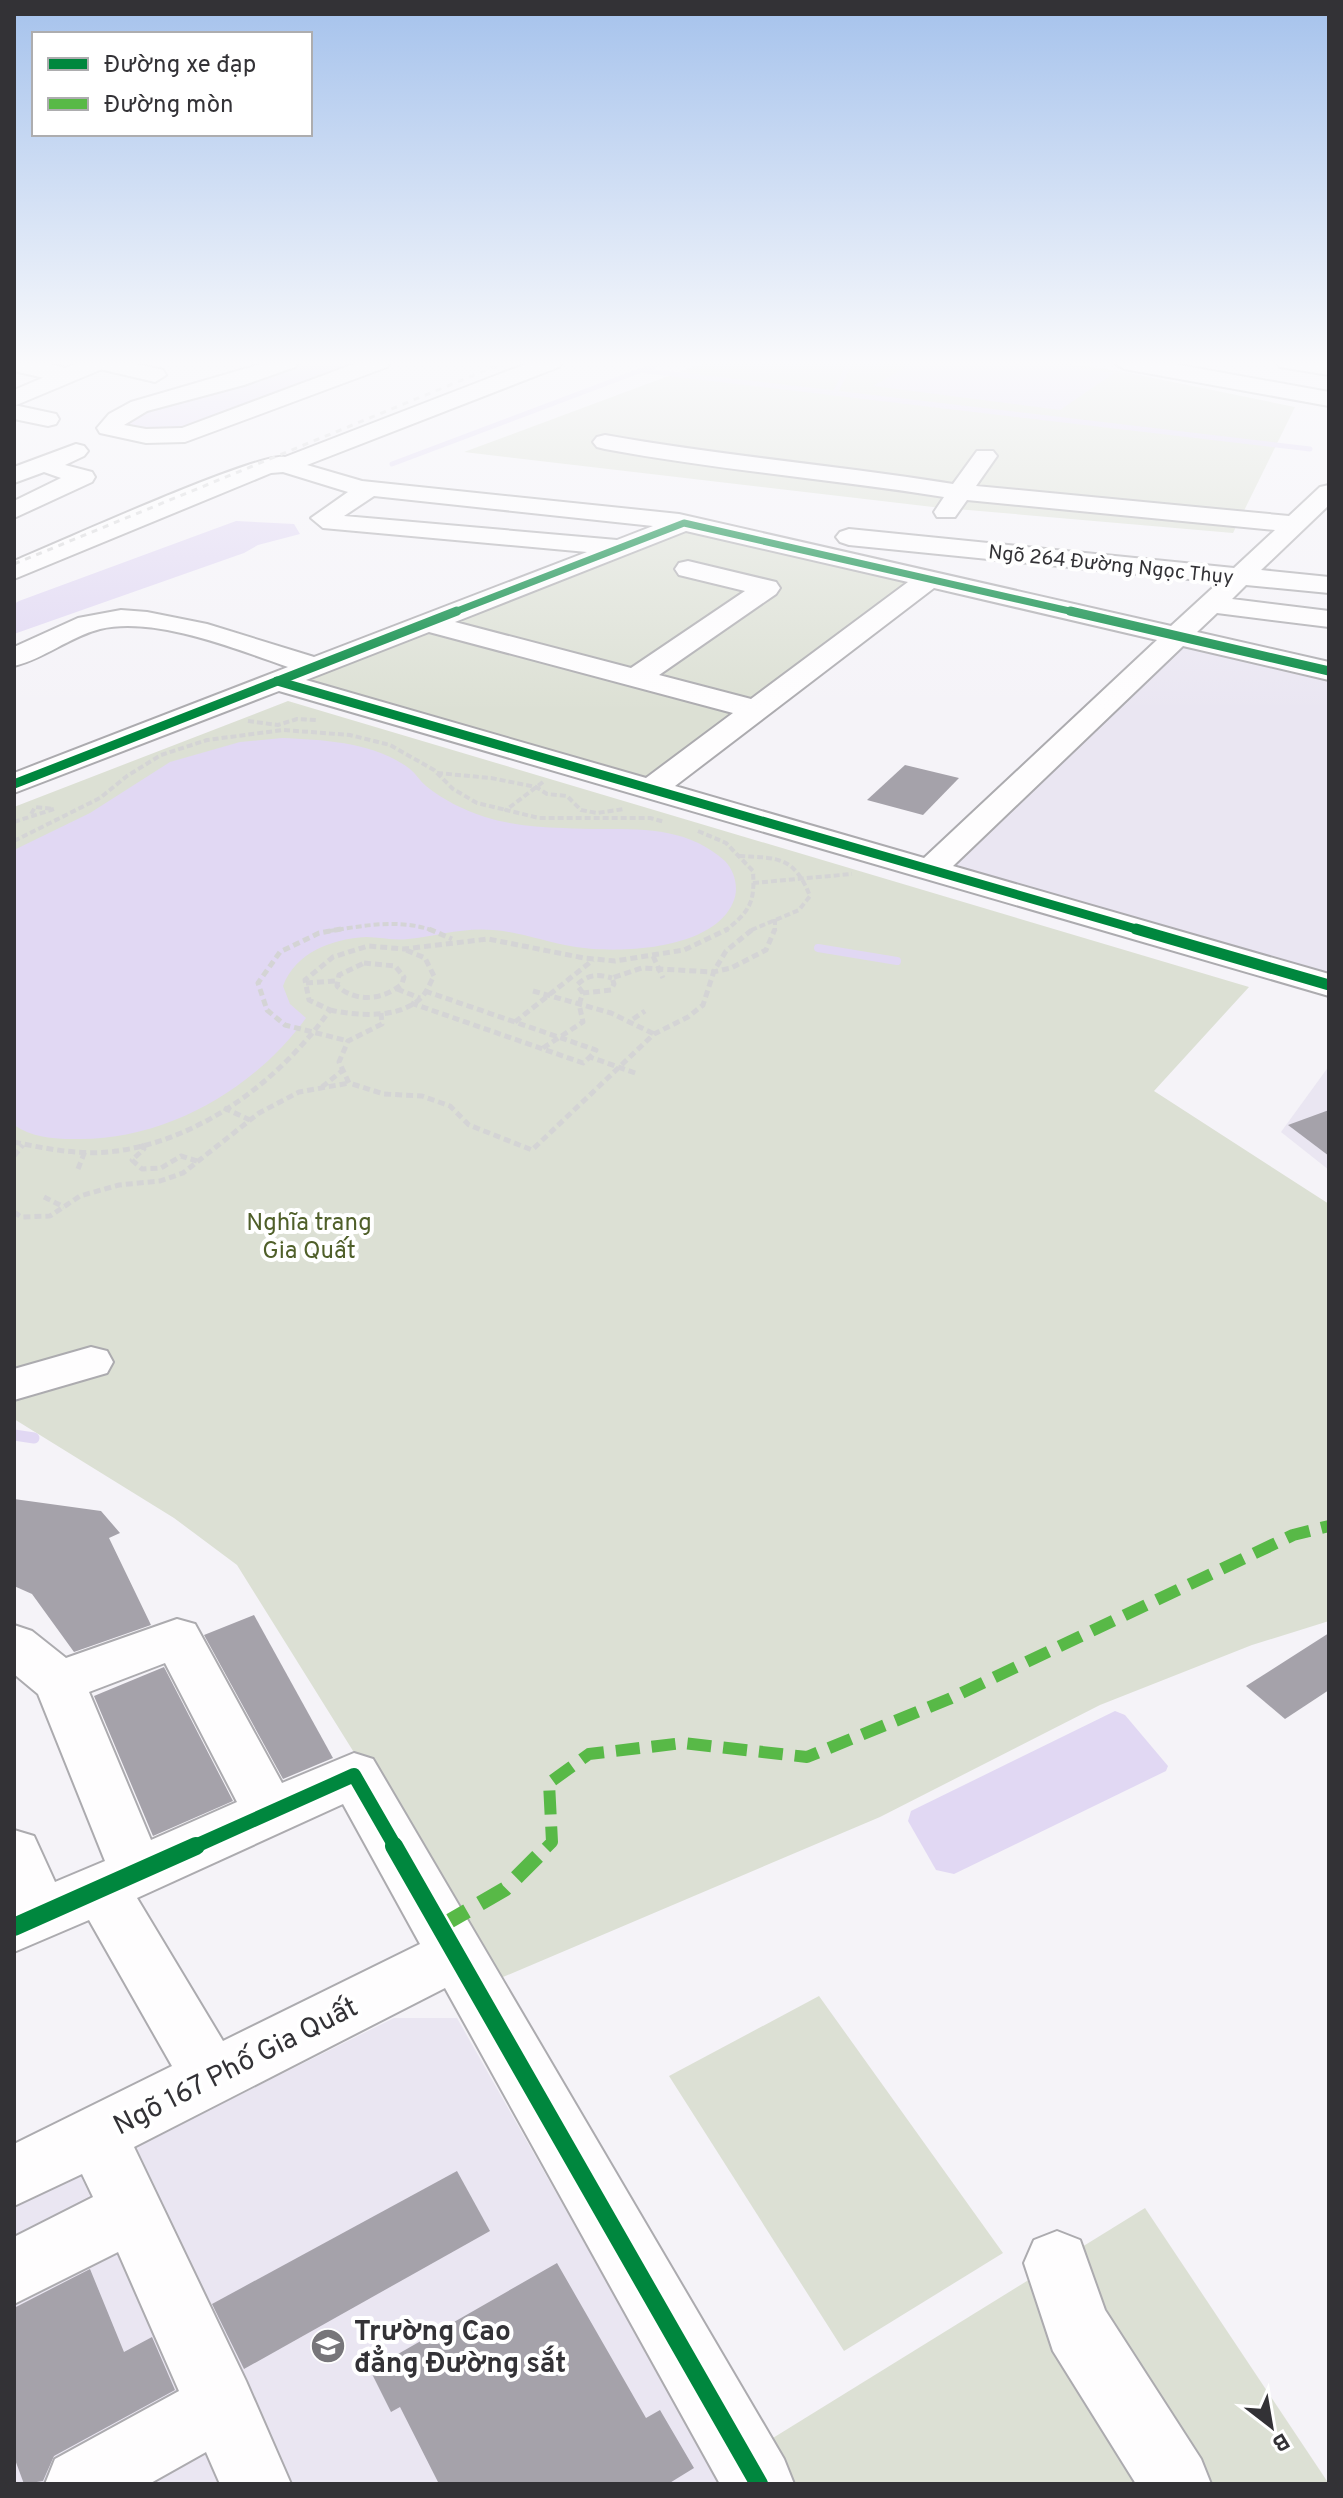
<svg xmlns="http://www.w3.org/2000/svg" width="1343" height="2498" viewBox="0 0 1343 2498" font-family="Overpass,sans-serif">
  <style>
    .built { fill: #eae6f2 }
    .green { fill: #dce0d4 }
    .water { fill: #e1d8f3 }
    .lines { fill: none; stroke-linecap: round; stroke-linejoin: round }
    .stream-far2 { stroke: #e1d8f3; stroke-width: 5 }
    .stream-far1 { stroke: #e1d8f3; stroke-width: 8 }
    .stream { stroke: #e1d8f3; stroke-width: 11 }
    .building { fill: #a5a2aa }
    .minor-casing { stroke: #acabaf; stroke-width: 4 }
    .major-casing { stroke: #acabaf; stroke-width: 4 }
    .path-far1 { stroke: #d4d4d5; stroke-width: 4; stroke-dasharray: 6 3; stroke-linecap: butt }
    .path { stroke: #d4d4d5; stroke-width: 5; stroke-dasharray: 7 4; stroke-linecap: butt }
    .minor { fill: #fefdfe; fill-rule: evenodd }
    .major { fill: #fefdfe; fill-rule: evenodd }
    .rail { stroke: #d8d8d9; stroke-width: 3; stroke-dasharray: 6 6; stroke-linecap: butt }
    .quiet-far1 { stroke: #58b947; stroke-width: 12; stroke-dasharray: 24 12; stroke-linecap: butt }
    .quiet { stroke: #58b947; stroke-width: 15; stroke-dasharray: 30 15; stroke-linecap: butt }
    .cycleway-far4-casing { stroke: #fff; stroke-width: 10 }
    .cycleway-far3-casing { stroke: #fff; stroke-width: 13 }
    .cycleway-far2-casing { stroke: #fff; stroke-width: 16 }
    .cycleway-far1-casing { stroke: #fff; stroke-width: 19 }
    .cycleway-casing { stroke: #fff; stroke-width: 23 }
    .cycleway-far4 { stroke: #00873e; stroke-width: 7 }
    .cycleway-far3 { stroke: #00873e; stroke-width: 9 }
    .cycleway-far2 { stroke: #00873e; stroke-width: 11 }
    .cycleway-far1 { stroke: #00873e; stroke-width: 14 }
    .cycleway { stroke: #00873e; stroke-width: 18 }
    .labels { text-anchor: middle; stroke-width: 8; stroke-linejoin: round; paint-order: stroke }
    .far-street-label { font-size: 20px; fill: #333236; stroke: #fff }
    .park-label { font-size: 24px; fill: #4f5f29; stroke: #fff }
    .near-street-label { font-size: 28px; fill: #333236; stroke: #fff }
    .near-poi-label { font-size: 28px; font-weight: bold; fill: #333236; stroke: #fff; text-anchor: start }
  </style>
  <rect width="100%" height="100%" fill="#f5f3f8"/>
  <g class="built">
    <path d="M1176,636L1329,671V985L930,870Z"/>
    <path d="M1329,1066V1170L1281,1132Z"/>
    <path d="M394,2018H457L721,2484H14V2207Z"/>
  </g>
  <g class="green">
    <path d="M706,362H1059L1119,371L1295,407L1233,533L933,507L464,452Z"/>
    <path d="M684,523L929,579L651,789L277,681Z"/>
    <path d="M288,701L1249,987L1154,1091L1329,1204V1621L1252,1645L1100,1705L880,1817L496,1980L237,1565L174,1518L14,1419V807Z"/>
    <path d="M819,1996L1003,2253L844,2351L669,2076Z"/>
    <path d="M1145,2208L1329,2484H759L742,2457Z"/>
  </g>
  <g class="water">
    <path d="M291,362H364L183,428L126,430L122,421L124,417Z"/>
    <path d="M915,362H1042L1114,373L1060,410L873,386Z"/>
    <path d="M236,521L294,524L300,534L258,545L244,553L14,634V604L19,601Z"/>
    <path d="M282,738C325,740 374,742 410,769C416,774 420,781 426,786C443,800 464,810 485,817C510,825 537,827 563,828C619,832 679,819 725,861C734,870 739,887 734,900C716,950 619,954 576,947C548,943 521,932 493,930C464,927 437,936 408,939C395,941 380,937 366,937C332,939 296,952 283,986L290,1004L306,1018C254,1090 163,1142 73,1139C53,1139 31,1137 14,1125V850L90,813L170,762L240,742Z"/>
    <path d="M1115,1711L1125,1715L1168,1766L1166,1771L954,1874L936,1870L908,1821L911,1811Z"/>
  </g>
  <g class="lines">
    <g class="stream-far2">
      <path d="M639,370L1310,449"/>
      <path d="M835,393L848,367"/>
      <path d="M392,464L663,362"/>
    </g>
    <path class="stream-far1" d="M818,948L897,961"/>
    <path class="stream" d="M14,1435L34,1438"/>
  </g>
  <g class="building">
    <path d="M905,765L959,778L923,815L867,800Z"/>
    <path d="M1329,1110V1156L1288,1125Z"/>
    <path d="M14,1499L101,1511L120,1533L109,1538L151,1625L74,1652L32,1594L14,1586Z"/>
    <path d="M254,1615L333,1758L283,1779L204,1635Z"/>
    <path d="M1329,1633V1690L1285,1719L1246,1686Z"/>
    <path d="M164,1667L233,1801L153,1836L94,1696Z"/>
    <path d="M457,2171L490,2231L244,2369L212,2304Z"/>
    <path d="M557,2263L646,2418L660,2410L694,2468L668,2484H439L400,2407L391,2412L370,2370Z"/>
    <path d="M90,2269L124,2352L152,2337L175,2390L54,2456L43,2481L24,2484L14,2457V2308Z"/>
  </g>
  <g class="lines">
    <g class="minor-casing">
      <g id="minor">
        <path d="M14,362C31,362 65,362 77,376L66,383L14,371Z"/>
        <path d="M88,362H128L163,370L166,375L155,382L91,367Z"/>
        <path d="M268,362H298L295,367L244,385L147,411L124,425L146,429L182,428L359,362H390L387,367L185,442L146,443L100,433L97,428L109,414L131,402Z"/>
        <path d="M531,362H562L559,367L307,465L362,481L679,514L1171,626L1219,582L849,545L840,542L836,537L840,532L849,529L1234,568L1275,530L967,500L955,517H937L934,512L944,497C831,479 717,470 605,449L597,447L593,442L597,437L605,435C720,456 837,465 953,484L977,451H993L997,456L976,486L1289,516L1320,487L1329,485V505L1261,570L1329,577V593L1246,585L1232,599L1329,611V627L1217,613L1197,632L1329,662V680L1183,646L953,866L1329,974V996L279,691L14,793V773L288,667C236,649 155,616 100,629C69,637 44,659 14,666V647L78,618L121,610L147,612L207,624L314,657L587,552L323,528L311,518L348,492L283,472L271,473L14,579V561C53,545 260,451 285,457ZM374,496L653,526L617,540L344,516ZM686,531L908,582L751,699L659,675L776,594L780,588L776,582L688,561L679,563L675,569L679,575L745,591L631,668L455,622ZM934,588L1157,640L924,858L675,786ZM429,632L733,713L646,778L306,680Z"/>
        <path d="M1277,362L1329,363V375L1280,367Z"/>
        <path d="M14,405L56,414L59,419L56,424L48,426L14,419Z"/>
        <path d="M76,444L84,446L88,451L84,456L65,465L92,472L95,477L92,482L14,518V501L61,478L44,472L14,483V467Z"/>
        <path d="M91,1347L107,1351L113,1362L107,1373L14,1400V1369Z"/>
        <path d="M177,1619L195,1624L282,1783L354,1753L373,1759L784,2459L794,2484H720L445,1988L134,2147L246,2381L291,2484H220L206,2452L149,2484H45L55,2459L179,2391L118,2252L14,2304V2237L93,2197L82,2174L14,2206V2144L172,2066L89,1920L14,1952V1830L34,1836L55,1882L105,1861L38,1694L14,1674V1625L32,1631L66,1658ZM165,1663L237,1802L151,1840L89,1692ZM343,1804L420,1944L223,2041L137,1898Z"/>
        <path d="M1057,2231L1080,2240L1105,2310L1201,2459L1211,2484H1136L1053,2351L1024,2263L1034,2240Z"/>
      </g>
    </g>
    <g class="major-casing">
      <g id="major">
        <path d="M80,362H110L107,367L14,406V390Z"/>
        <path d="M1113,362H1163L1329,392V406L1124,369Z"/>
      </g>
    </g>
    <g class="path-far1">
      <path d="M248,721L278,725L297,719L317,720"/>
      <path d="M437,773L491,778L536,787L547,794L567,796L581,810L597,813L624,809"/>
      <path d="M543,782L506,810L539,818H650L665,822"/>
      <path d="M14,822L54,809L35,807L30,816"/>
      <path d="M698,831L726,843L753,871C755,903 750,911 725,931"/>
      <path d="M14,841L100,798L127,776L161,755L207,740L283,730L350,735L390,745L434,770L453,789L477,803L506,810"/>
      <path d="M739,856C778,858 794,856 810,896L799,910L749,931"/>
      <path d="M753,883L852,874"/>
      <path d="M775,919V931"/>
      <path d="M329,931C363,926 400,918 434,931"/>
    </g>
    <g class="path">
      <path d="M341,929L319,933L280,952L258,983L267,1010L285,1025L348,1041"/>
      <path d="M429,929L452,939"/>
      <path d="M653,956L663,978"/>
      <path d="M364,963L395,966L404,977L402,984C383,1000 357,1003 337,986L339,975Z"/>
      <path d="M306,983L336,981"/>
      <path d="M397,989L420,998"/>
      <path d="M425,991L596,1050L590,1057L638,1074"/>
      <path d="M533,991L611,1013L654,1034"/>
      <path d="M583,993L577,985C588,974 598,974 612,978"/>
      <path d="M411,1003L583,1063L590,1057"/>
      <path d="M330,1010C357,1016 399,1019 421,998C427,992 430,983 434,976L425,958L406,950"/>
      <path d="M381,1013L382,1024L348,1041L339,1062L349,1083L384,1094L422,1096L450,1106L469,1125L532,1150L654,1034L688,1017L703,1005L714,971L726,951L753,929"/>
      <path d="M633,1019L645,1011"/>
      <path d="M515,1022L593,960"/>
      <path d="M543,1048L583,1022L579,1004L583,993L611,990L614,984L612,978L642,968L713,972L731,968L766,950L775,929"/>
      <path d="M322,1087L343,1070"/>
      <path d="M224,1108L250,1120"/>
      <path d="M14,1142C47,1149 83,1156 117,1151C203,1139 281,1079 330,1010L309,1000L305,980L333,957L368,946L404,949L488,939L584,958L615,961L684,950L728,929"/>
      <path d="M141,1144L144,1149L132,1160L142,1169L161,1168L181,1156L197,1161"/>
      <path d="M14,1156L23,1145"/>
      <path d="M78,1169L85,1151"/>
      <path d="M44,1197L64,1207"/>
      <path d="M14,1212L21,1217L50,1216L80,1196L119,1185L160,1181L183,1173L259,1113L299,1092L349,1083"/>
    </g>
    <use href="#minor" class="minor"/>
    <use href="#major" class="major"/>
    <path class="rail" d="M14,564L506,362"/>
    <path class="quiet-far1" d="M546,1848L552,1842L549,1783L589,1754L683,1743L807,1757L949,1699L1293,1535L1329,1526"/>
    <path class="quiet" d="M441,1926L505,1889L548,1846"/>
    <g class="cycleway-far4-casing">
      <path id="cycleway-far4" d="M452,613L684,523L1078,613"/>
    </g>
    <g class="cycleway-far3-casing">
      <g id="cycleway-far3">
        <path d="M1070,611L1329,671"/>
        <path d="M277,681L1143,931"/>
        <path d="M14,784L457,611"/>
      </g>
    </g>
    <g class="cycleway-far2-casing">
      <path id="cycleway-far2" d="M1136,929L1329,985"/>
    </g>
    <g class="cycleway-far1-casing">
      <path id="cycleway-far1" d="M191,1848L354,1775L396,1848"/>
    </g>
    <g class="cycleway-casing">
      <g id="cycleway">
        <path d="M394,1846L759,2484"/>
        <path d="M14,1927L196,1846"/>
      </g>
    </g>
    <use href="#cycleway-far4" class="cycleway-far4"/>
    <use href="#cycleway-far3" class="cycleway-far3"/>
    <use href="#cycleway-far2" class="cycleway-far2"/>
    <use href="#cycleway-far1" class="cycleway-far1"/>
    <use href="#cycleway" class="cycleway"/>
  </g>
  <linearGradient id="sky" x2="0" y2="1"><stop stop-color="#a5c2ec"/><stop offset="0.51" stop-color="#fafafc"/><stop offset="1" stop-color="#fafafc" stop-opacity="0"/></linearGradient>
  <rect width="1343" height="712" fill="url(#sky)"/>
  <defs>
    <g id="university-disc" transform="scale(1.8)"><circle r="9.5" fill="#77767a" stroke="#fff"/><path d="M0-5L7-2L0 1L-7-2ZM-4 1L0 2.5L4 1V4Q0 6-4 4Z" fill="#fff"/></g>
  </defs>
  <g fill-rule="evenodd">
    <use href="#university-disc" x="328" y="2346"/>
  </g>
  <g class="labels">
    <g class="far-street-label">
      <text transform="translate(1111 564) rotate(6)" y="7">Ngõ 264 Đường Ngọc Thụy</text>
    </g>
    <g class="park-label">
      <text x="309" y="1230">Nghĩa trang<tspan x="309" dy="28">Gia Quất</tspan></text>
    </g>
    <g class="near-street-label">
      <text transform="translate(235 2065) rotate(-27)" y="10">Ngõ 167 Phố Gia Quất</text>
    </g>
    <g class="near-poi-label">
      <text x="354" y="2340">Trường Cao<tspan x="354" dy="32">đẳng Đường sắt</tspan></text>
    </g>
  </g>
  <rect width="1343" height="2498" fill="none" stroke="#333236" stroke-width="32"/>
  <rect x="32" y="32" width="280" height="104" fill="#ffffff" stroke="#adadaf" stroke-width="2"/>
  <rect x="48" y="58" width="40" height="12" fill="#00873e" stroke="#adadaf" stroke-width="2"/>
  <text x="104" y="72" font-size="24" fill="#333236">Đường xe đạp</text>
  <rect x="48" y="98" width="40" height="12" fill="#58b947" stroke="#adadaf" stroke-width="2"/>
  <text x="104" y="112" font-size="24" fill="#333236">Đường mòn</text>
  <g transform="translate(1271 2426) rotate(149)" stroke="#ffffff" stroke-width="6" paint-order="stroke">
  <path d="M0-6L14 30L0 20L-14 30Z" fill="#333236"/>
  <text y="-12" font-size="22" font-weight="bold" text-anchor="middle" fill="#333236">B</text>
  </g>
</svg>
